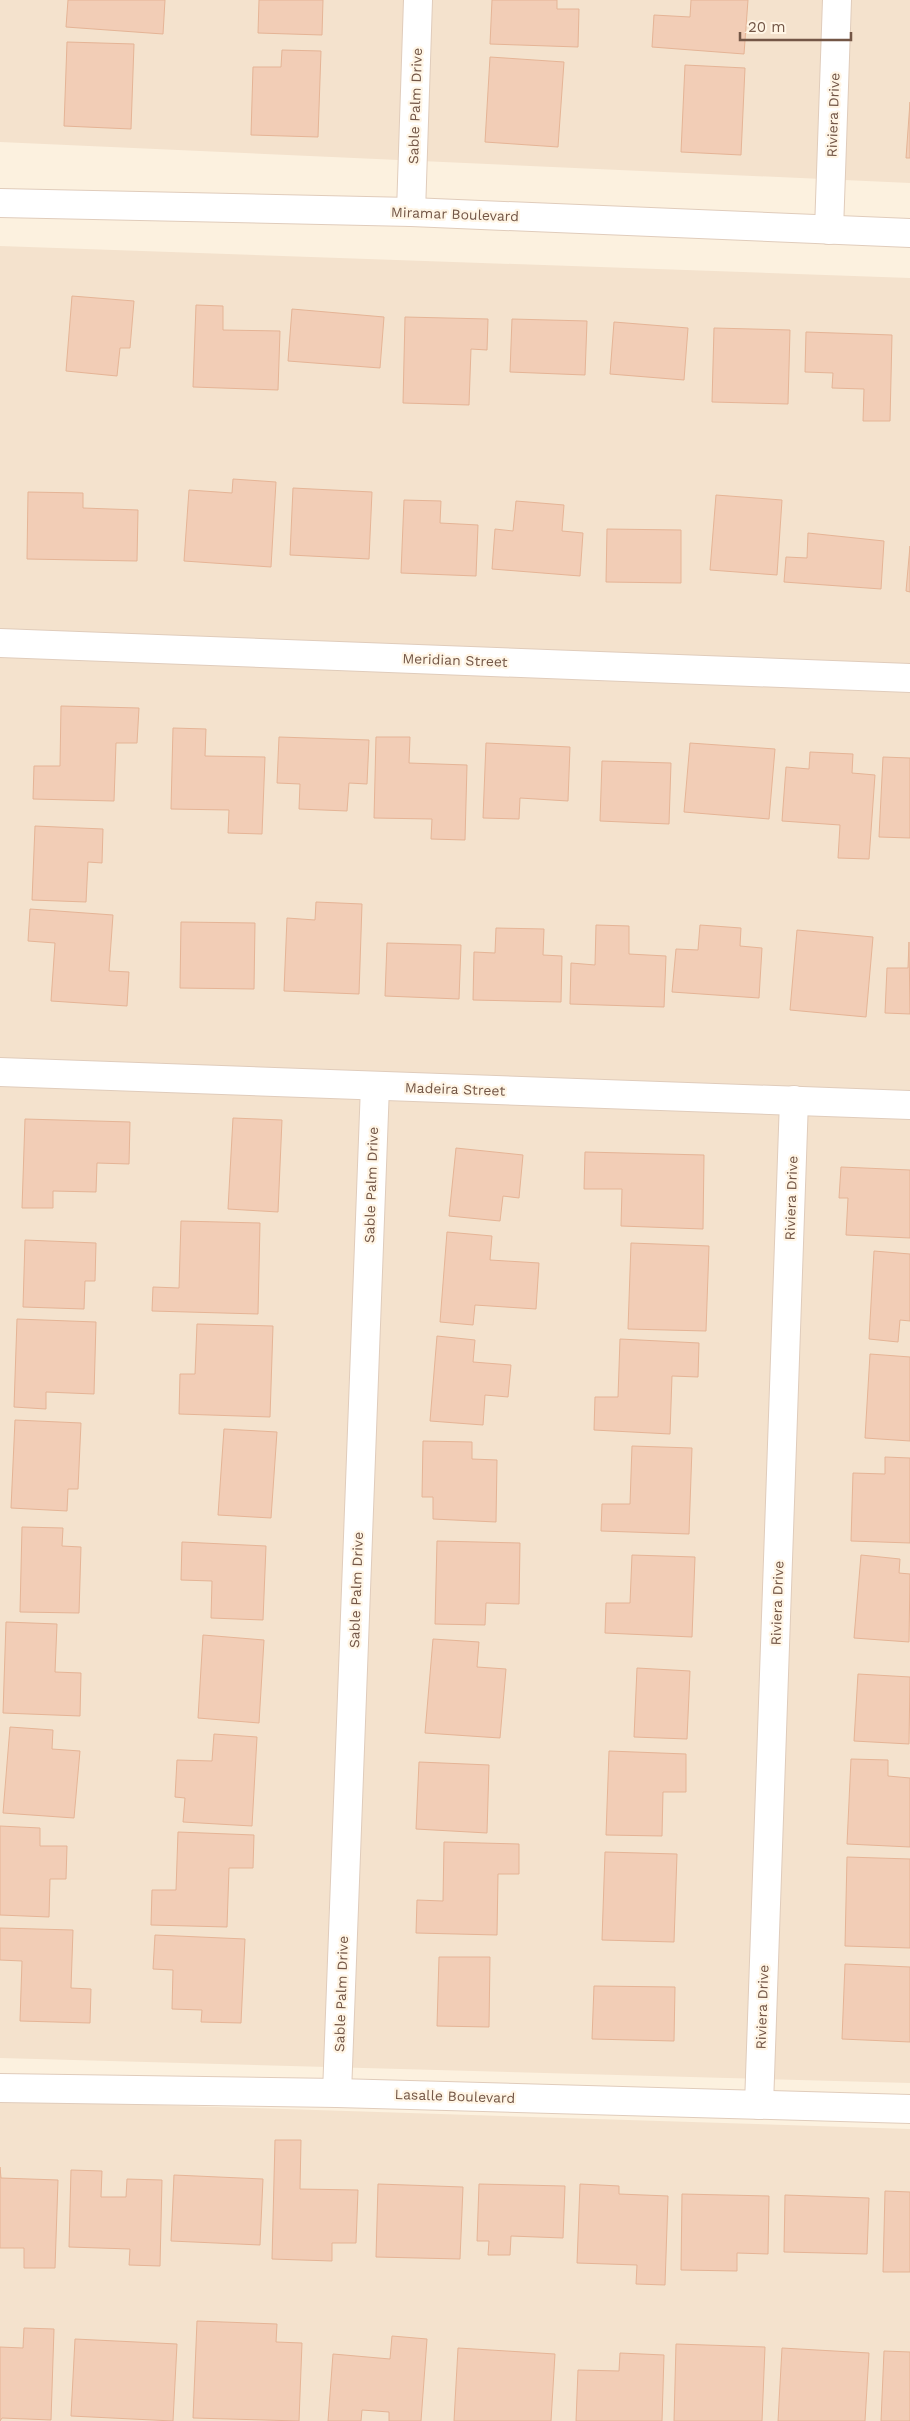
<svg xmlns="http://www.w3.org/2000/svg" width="910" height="2421" viewBox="0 0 910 2421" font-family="'Work Sans',sans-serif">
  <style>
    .residential { fill: #f4e2cd }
    .building { fill: #f2cdb6; stroke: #e5b496 }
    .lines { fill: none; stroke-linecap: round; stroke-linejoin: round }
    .minor-casing { stroke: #e0ccbb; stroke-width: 30 }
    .minor { stroke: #fff; stroke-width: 28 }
    .labels { text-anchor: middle; stroke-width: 4.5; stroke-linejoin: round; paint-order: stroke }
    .street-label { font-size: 14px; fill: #735646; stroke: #fff5e5 }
  </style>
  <rect width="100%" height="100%" fill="#fcf1df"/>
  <g class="residential">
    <path d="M0,0H910V183L0,142Z"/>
    <path d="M0,246L910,278V2083L0,2058Z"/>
    <path d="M0,2100L910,2129V2421H0Z"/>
  </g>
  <g class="building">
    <path d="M68,0H165L163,34L66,27Z"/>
    <path d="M259,0H323L322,35L258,33Z"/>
    <path d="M492,0H557V9H579L578,47L490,44Z"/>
    <path d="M691,0H748L744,54L652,47L654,15L690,17Z"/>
    <path d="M67,42L134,44L131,129L64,126Z"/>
    <path d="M282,50L321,51L318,137L251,135L253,67H281Z"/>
    <path d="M490,57L564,62L558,147L485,142Z"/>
    <path d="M685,65L745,68L741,155L681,152Z"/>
    <path d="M910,102V158H906Z"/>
    <path d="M72,296L134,301L130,348H120L117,376L66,371Z"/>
    <path d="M196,305L223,306V330L280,331L278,390L193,387Z"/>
    <path d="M292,309L384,317L380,368L288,361Z"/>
    <path d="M405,317L488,319L487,350L471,349L469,405L403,403Z"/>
    <path d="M512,319L587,321L585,375L510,372Z"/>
    <path d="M614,322L688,328L684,380L610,374Z"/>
    <path d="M714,328L790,330L788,404L712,402Z"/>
    <path d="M806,332L892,335L890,421H863L864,389L832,388L833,373L805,372Z"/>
    <path d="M233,479L276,482L271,567L184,561L189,490L232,493Z"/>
    <path d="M293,488L372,492L369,559L290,555Z"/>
    <path d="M28,492L83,493V508L138,510L137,561L27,559Z"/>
    <path d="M716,495L782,500L777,575L710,570Z"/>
    <path d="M404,500L441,501L440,523L478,525L476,576L401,573Z"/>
    <path d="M516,501L564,505L562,531L583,533L580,576L492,569L495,529L513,531Z"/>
    <path d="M607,529L681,530V583L606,582Z"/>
    <path d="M808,533L884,541L881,589L784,582L786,557L807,558Z"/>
    <path d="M910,546V592L906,591Z"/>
    <path d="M61,706L139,708L137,743H116L114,801L33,799L34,766H60Z"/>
    <path d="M173,728L206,729L205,756L265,757L262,834L228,833L229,810L171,809Z"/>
    <path d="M279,737L369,740L367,784L349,783L347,811L299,809L300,784L277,783Z"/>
    <path d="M376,737H410L409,763L467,765L465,840L431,839L432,819L374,818Z"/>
    <path d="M486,743L570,747L568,801L520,798L519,819L483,818Z"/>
    <path d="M690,743L775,749L769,819L684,812Z"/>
    <path d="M810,752L853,754L852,773L875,775L869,859L838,858L840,825L782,821L786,767L809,769Z"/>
    <path d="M883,757L910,758V838L879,837Z"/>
    <path d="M602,761L671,763L669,824L600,821Z"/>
    <path d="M35,826L103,829L102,863L88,862L86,902L32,900Z"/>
    <path d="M316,902L362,904L359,994L284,991L287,918L315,920Z"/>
    <path d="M30,909L113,915L109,971L129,972L127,1006L51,1001L55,943L28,941Z"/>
    <path d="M181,922L255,923L254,989L180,988Z"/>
    <path d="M596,925L629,926V954L666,956L664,1007L570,1004L571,963L595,965Z"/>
    <path d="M700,925L741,928L740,946L762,948L759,998L672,992L676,949L698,950Z"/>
    <path d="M496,928L544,929L543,955L562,956L561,1002L473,1000L474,952L495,953Z"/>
    <path d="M797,930L873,937L866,1017L790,1010Z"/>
    <path d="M909,942L910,1014L885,1013L887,968H908Z"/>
    <path d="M387,943L461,945L459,999L385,996Z"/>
    <path d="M233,1118L282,1120L278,1212L228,1209Z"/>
    <path d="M25,1119L130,1122L129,1164L97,1163L96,1192L53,1191V1208H22Z"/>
    <path d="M456,1148L523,1155L519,1198L503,1196L500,1221L449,1216Z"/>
    <path d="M585,1152L704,1155L703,1229L621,1226L622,1189H584Z"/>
    <path d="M841,1167L910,1170V1238L846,1235L848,1198H839Z"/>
    <path d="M181,1221L260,1223L258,1314L152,1311L153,1287L179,1288Z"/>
    <path d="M447,1232L492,1236L490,1260L539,1263L536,1309L475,1305L473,1325L440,1322Z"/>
    <path d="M25,1240L96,1243L95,1281H85L84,1309L23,1307Z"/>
    <path d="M631,1243L709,1246L706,1331L628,1329Z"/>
    <path d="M874,1251L910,1254V1321L900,1320L898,1342L869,1339Z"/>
    <path d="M17,1319L96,1322L94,1394L46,1392V1409L14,1407Z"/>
    <path d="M197,1324L273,1326L270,1417L179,1414L180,1374H195Z"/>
    <path d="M437,1336L475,1340L473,1362L511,1365L508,1397L485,1395L483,1425L430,1421Z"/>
    <path d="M620,1339L699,1343L698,1377L672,1376L670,1434L594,1430L595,1397H618Z"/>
    <path d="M870,1354L910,1357V1441L865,1438Z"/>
    <path d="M15,1420L81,1423L78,1489H68L67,1511L11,1508Z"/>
    <path d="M224,1429L277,1432L271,1518L218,1515Z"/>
    <path d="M423,1441L472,1442V1459L497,1460L496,1522L433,1519V1497H422Z"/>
    <path d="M632,1446L692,1448L689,1534L601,1531L602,1504H630Z"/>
    <path d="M885,1457L910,1458V1543L851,1541L853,1473L885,1474Z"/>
    <path d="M22,1527L63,1528L62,1546L81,1547L79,1613L20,1612Z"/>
    <path d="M437,1541L520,1543L519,1604L486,1603L485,1625L435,1624Z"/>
    <path d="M182,1542L266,1546L263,1620L211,1618L212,1581L181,1580Z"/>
    <path d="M632,1555L695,1557L692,1637L605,1633L606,1603H630Z"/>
    <path d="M861,1555L900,1559L899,1573L910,1574L909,1642L854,1638Z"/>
    <path d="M6,1622L57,1624L55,1672L81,1673L80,1716L3,1713Z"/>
    <path d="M203,1635L264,1640L259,1723L198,1718Z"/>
    <path d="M433,1639L479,1642L477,1667L506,1669L500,1738L425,1733Z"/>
    <path d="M637,1668L690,1671L687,1739L634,1737Z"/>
    <path d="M858,1674L910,1677L909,1744L854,1741Z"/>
    <path d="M10,1727L53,1730L52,1749L80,1751L74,1818L3,1813Z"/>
    <path d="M214,1734L257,1737L252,1826L183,1822L185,1798L175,1797L177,1760L212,1761Z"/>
    <path d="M609,1751L686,1754V1792H663L662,1836L606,1835Z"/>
    <path d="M851,1759L888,1760V1776L910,1778V1847L847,1844Z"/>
    <path d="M419,1762L489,1765L487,1833L416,1829Z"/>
    <path d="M0,1826L40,1828V1846H67L66,1879H50L49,1917L0,1915Z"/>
    <path d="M178,1832L254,1835L253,1868H229L227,1927L151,1925L152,1890H176Z"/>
    <path d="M444,1842L519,1844V1874H498L497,1935L416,1933L417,1900L443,1901Z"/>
    <path d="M605,1852L677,1854L674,1942L602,1940Z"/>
    <path d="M847,1857L910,1859V1948L845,1946Z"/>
    <path d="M0,1928L73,1930L71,1988L91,1989L90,2023L20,2021L22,1961L0,1960Z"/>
    <path d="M155,1935L245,1939L241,2023L201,2022L202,2010L172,2009L173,1970L153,1969Z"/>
    <path d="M439,1957H490L489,2027L437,2026Z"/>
    <path d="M845,1964L910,1967V2042L842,2039Z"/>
    <path d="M594,1986L675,1987L674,2041L592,2039Z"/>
    <path d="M275,2140H301L300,2189L358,2190L356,2243H332V2261L272,2259Z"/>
    <path d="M0,2167L1,2178L58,2180L55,2268H24V2248H0Z"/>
    <path d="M71,2170L102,2171L101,2197H126L127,2179L162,2180L160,2266L129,2265L130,2249L69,2247Z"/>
    <path d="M174,2175L263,2179L260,2245L171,2241Z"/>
    <path d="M378,2184L463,2187L460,2259L376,2257Z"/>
    <path d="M479,2184L565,2186L563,2238L511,2236L510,2255H488L489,2241H477Z"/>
    <path d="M580,2184L619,2186V2194L668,2196L665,2285L636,2284L637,2265L577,2263Z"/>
    <path d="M885,2191L910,2192V2272H883Z"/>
    <path d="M682,2194L769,2196L768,2254L737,2253V2271L681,2270Z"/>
    <path d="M785,2195L869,2198L867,2254L784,2252Z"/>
    <path d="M197,2321L277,2324L276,2342L302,2343L299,2421L193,2418Z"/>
    <path d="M24,2328L54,2329L51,2420L2,2418L0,2421V2347L23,2348Z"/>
    <path d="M392,2336L427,2339L421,2421H389V2412L362,2410L361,2421H328L333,2354L390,2359Z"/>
    <path d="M75,2339L177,2344L173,2421L71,2416Z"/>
    <path d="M676,2344L765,2347L762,2421H674Z"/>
    <path d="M458,2348L555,2354L551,2421H454Z"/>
    <path d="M782,2348L869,2353L865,2421H778Z"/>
    <path d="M884,2351L910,2352V2421H881Z"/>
    <path d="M620,2353L664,2355L662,2421H576L578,2370L619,2371Z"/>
  </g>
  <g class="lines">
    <g class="minor-casing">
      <g id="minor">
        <path d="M0,203L411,212L910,233"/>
        <path d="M411,212L418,0"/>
        <path d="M829,230L837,0"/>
        <path d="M0,643L910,678"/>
        <path d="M0,1072L910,1105"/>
        <path d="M0,2088L337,2093L910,2109"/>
        <path d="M337,2093L375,1086"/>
        <path d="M759,2105L794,1100"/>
      </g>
    </g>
    <use href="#minor" class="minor"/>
  </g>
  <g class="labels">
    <g class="street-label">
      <text transform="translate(415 106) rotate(-88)" y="5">Sable Palm Drive</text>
      <text transform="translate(833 115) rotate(-88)" y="5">Riviera Drive</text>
      <text transform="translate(455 214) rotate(2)" y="5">Miramar Boulevard</text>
      <text transform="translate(455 660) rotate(2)" y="5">Meridian Street</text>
      <text transform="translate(455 1089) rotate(2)" y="5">Madeira Street</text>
      <text transform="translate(371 1185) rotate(-88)" y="5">Sable Palm Drive</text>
      <text transform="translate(791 1198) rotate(-88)" y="5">Riviera Drive</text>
      <text transform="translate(356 1590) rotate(-88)" y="5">Sable Palm Drive</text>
      <text transform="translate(777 1603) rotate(-88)" y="5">Riviera Drive</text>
      <text transform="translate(341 1994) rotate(-88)" y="5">Sable Palm Drive</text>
      <text transform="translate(762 2007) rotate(-88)" y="5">Riviera Drive</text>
      <text transform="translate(455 2096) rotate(2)" y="5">Lasalle Boulevard</text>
    </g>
  </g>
  <path d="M740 32v8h111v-8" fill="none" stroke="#735646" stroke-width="2.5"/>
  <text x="748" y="32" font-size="15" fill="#735646" stroke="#fff5e5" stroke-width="4" paint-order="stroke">20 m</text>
</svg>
